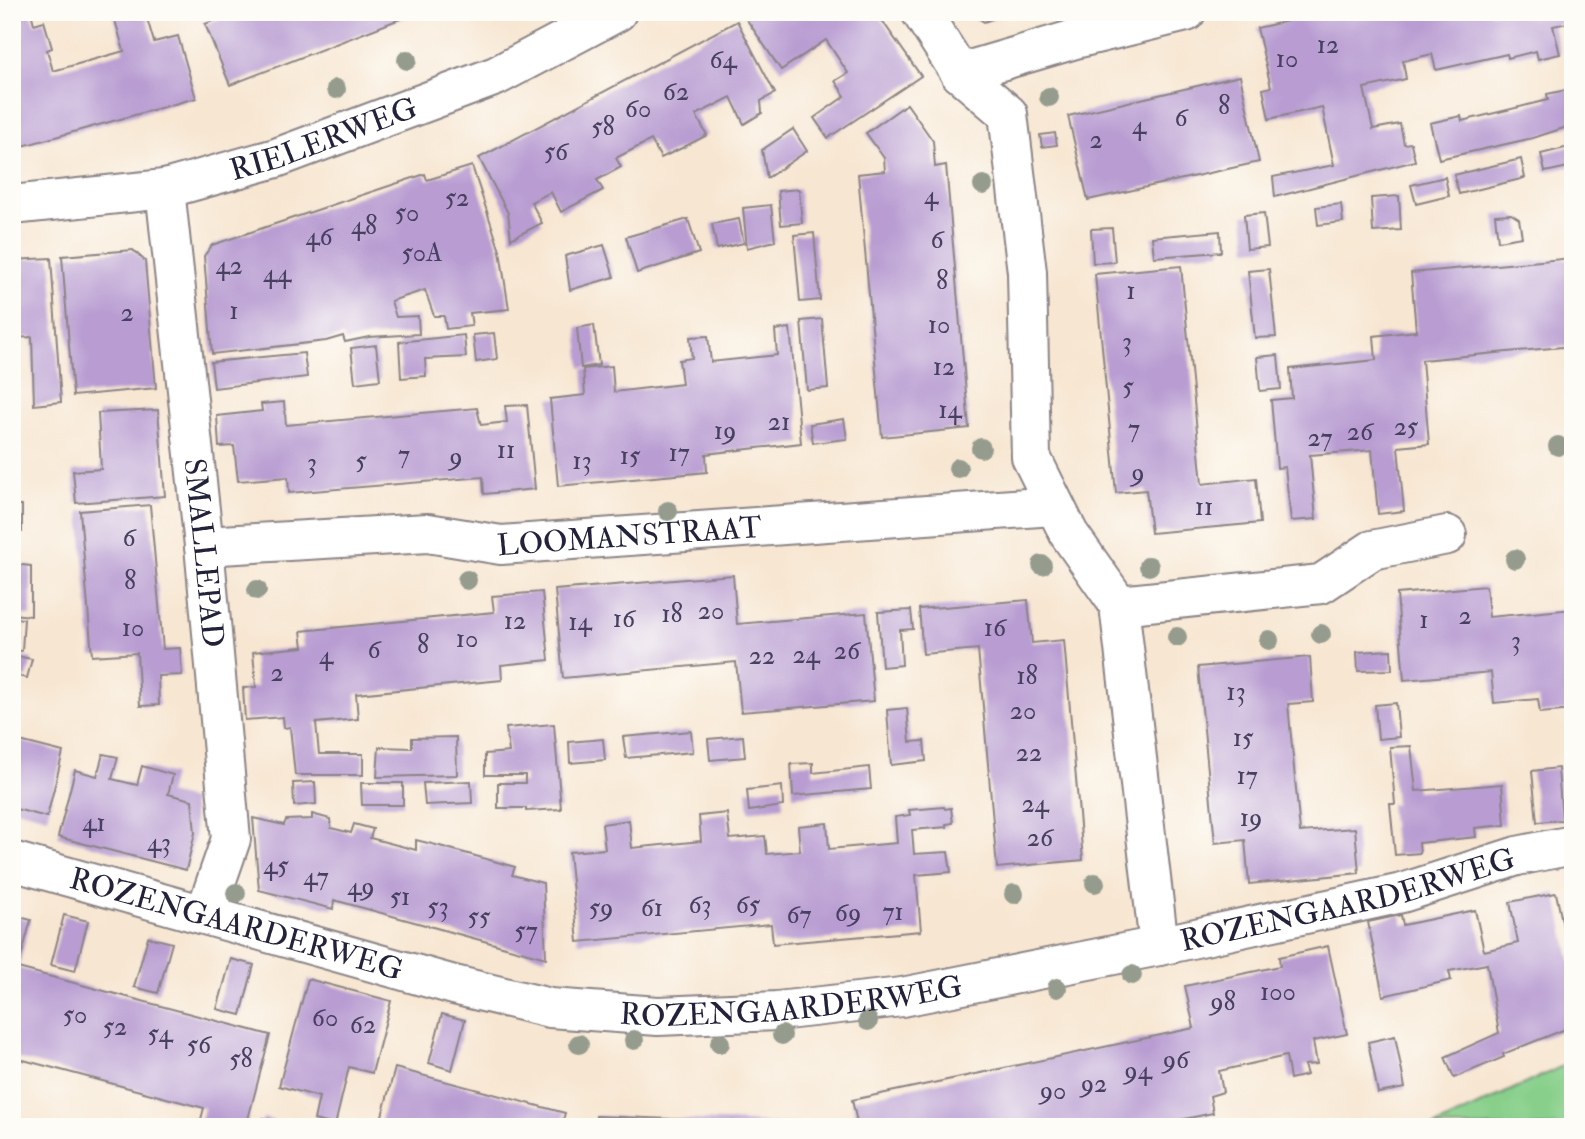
<svg xmlns="http://www.w3.org/2000/svg" width="1585" height="1139" viewBox="0 0 1585 1139" font-family="'IM FELL Double Pica',serif">
  <style>
    .green { fill: #87cf8a; stroke: #547862; stroke-width: 2 }
    .building { fill: #b89cd2 }
    .lines { fill: none; stroke-linecap: round; stroke-linejoin: round }
    .minor-casing { stroke: #8c8486; stroke-width: 42 }
    .minor { stroke: #fff; stroke-width: 38 }
    .tree { fill: #959c8e }
    .labels { text-anchor: middle; stroke-width: 5; stroke-linejoin: round; paint-order: stroke }
    .number-label { font-size: 26px; fill: #484061 }
    .street-label { font-size: 30px; fill: #22223b; stroke: #fdfcf7 }
  </style>
  <rect width="100%" height="100%" fill="#fdfcf7"/>
  <filter id="ink" filterUnits="userSpaceOnUse"><feTurbulence type="fractalNoise" baseFrequency=".0143" numOctaves="2"/><feDisplacementMap in="SourceGraphic" scale="14" xChannelSelector="R" yChannelSelector="G"/><feConvolveMatrix kernelMatrix="1 2 1 2 8 2 1 2 1" color-interpolation-filters="sRGB"/></filter>
  <filter id="wash" filterUnits="userSpaceOnUse"><feTurbulence type="fractalNoise" baseFrequency=".00686" numOctaves="4" result="noise"/><feDisplacementMap in="SourceGraphic" scale="28" xChannelSelector="R" yChannelSelector="G"/><feGaussianBlur stdDeviation="1.57" result="paint"/><feColorMatrix in="noise" values="0 0 0 0 0 0 0 0 0 0 0 0 0 0 0 0 0 1.4 0 .05"/><feComposite in="paint" operator="in"/></filter>
  <g filter="url(#wash)">
    <rect width="100%" height="100%" fill="#f7e6d1"/>
    <path class="green" d="M1573,1061V1127H1433Z"/>
    <g id="blocks">
      <g class="building">
        <path d="M31,12L34,24L44,21L52,48L47,50L53,71L124,51L114,17L124,12H145L154,42L178,36L196,98L12,149V14Z"/>
        <path d="M236,12H418L230,85L205,24Z"/>
        <path d="M752,12H876L921,76L828,138L814,118L845,96L835,81L848,73L826,40L781,70L745,17Z"/>
        <path d="M969,12H1011L984,22Z"/>
        <path d="M1328,12H1573V22L1553,26L1560,54L1538,59L1536,51L1508,58L1507,54L1436,70L1432,54L1403,61L1406,79L1364,88L1373,129L1400,124L1404,144L1411,143L1415,161L1275,197L1273,177L1334,165L1322,107L1269,119L1263,89L1271,87L1257,28Z"/>
        <path d="M737,21L775,93L761,101L762,113L744,124L731,97L696,115L707,135L684,147L661,158L651,140L616,158L621,167L597,180L603,190L561,212L551,192L531,202L542,223L511,239L508,213L479,158Z"/>
        <path d="M1240,76L1259,162L1088,200L1068,116Z"/>
        <path d="M1571,89L1573,125L1533,138L1439,159L1430,123L1461,116L1462,121L1548,100L1547,94Z"/>
        <path d="M907,104L933,141L935,167L946,165L969,428L882,437L858,174L885,171L884,158L866,133Z"/>
        <path d="M793,129L807,151L767,178L762,150Z"/>
        <path d="M1055,133L1057,145L1042,147L1040,135Z"/>
        <path d="M1573,146V166L1545,172L1541,154Z"/>
        <path d="M1521,159L1525,178L1459,194L1454,175Z"/>
        <path d="M472,166L500,251L509,309L470,313L472,326L446,329L444,316H434L425,290L391,301L396,317L418,316L419,334L369,337L345,342L343,336L326,341L212,354L204,256L212,245L425,174L427,180Z"/>
        <path d="M1445,177L1449,196L1416,204L1411,185Z"/>
        <path d="M799,189L802,223L781,225L778,191Z"/>
        <path d="M1399,196L1401,230L1373,232L1371,198Z"/>
        <path d="M1341,204L1343,222L1318,225L1316,207Z"/>
        <path d="M771,205L775,241L747,248L743,208Z"/>
        <path d="M1264,213L1268,247L1247,249L1244,215Z"/>
        <path d="M1511,214L1519,219L1522,237L1498,241L1495,215Z"/>
        <path d="M688,219L699,253L637,273L626,237Z"/>
        <path d="M739,219L744,243L717,249L712,224Z"/>
        <path d="M1112,228L1115,262L1093,263L1091,229Z"/>
        <path d="M1220,231L1221,252L1154,257L1152,237Z"/>
        <path d="M814,233L820,300L800,302L794,235Z"/>
        <path d="M604,245L614,277L570,290L565,256Z"/>
        <path d="M133,250L145,261L156,388L73,396L62,256Z"/>
        <path d="M51,258L61,402L34,405L32,337L12,338V260Z"/>
        <path d="M1573,258V346L1422,360L1429,444L1398,447L1404,511L1378,514L1372,450L1310,455L1316,519L1291,521L1285,467L1277,468L1271,400L1292,398L1290,369L1376,360L1374,336L1416,331L1411,273Z"/>
        <path d="M1181,266L1202,484L1256,478L1260,523L1151,533L1146,490L1116,493L1095,274Z"/>
        <path d="M1269,269L1276,337L1255,338L1248,271Z"/>
        <path d="M822,319L828,388L807,390L801,321Z"/>
        <path d="M594,325L599,365L581,368L577,328Z"/>
        <path d="M790,328L801,443L706,454L707,472L558,486L550,399L585,395L583,369L612,366L614,392L682,384L679,360L692,358L690,337L708,336L711,362L777,355L775,330Z"/>
        <path d="M494,333L497,359L476,362L473,335Z"/>
        <path d="M464,335L466,357L425,359L426,376L401,378L399,342Z"/>
        <path d="M376,345L380,380L355,383L351,348Z"/>
        <path d="M304,353L307,377L214,388L211,362Z"/>
        <path d="M1278,355L1281,389L1260,391L1257,357Z"/>
        <path d="M284,402L286,425L477,408L481,425L507,422L505,406L527,405L535,489L484,494L483,477L289,493L288,477L238,481L234,446L219,447L217,416L262,411L261,404Z"/>
        <path d="M158,410L165,496L76,503L73,471L101,469L98,413Z"/>
        <path d="M844,419L847,439L813,443L810,424Z"/>
        <path d="M12,505H22V532L12,531Z"/>
        <path d="M150,505L163,649L180,648L182,675L158,676L159,705L140,706L137,653L92,656L80,511Z"/>
        <path d="M12,564L31,566V616L12,614Z"/>
        <path d="M733,575L737,624L866,613L874,701L741,712L736,662L563,678L555,590Z"/>
        <path d="M1486,586L1489,617L1573,609V710L1540,713L1538,699L1494,703L1491,672L1404,680L1397,594Z"/>
        <path d="M542,592L549,660L501,665L502,680L356,694L358,719L316,723L319,754H363V775H295L290,727L284,728L283,717L245,720L243,688L256,687L253,652L303,647L301,631L494,612L492,596Z"/>
        <path d="M1028,600L1032,643L1064,640L1083,860L997,868L978,649L923,654L919,609Z"/>
        <path d="M911,610L913,629L900,630L902,665L882,667L878,612Z"/>
        <path d="M12,618L24,619L22,651L12,650Z"/>
        <path d="M1391,650L1392,670L1358,671L1357,652Z"/>
        <path d="M16,656L32,659L27,678L12,675Z"/>
        <path d="M1310,657L1313,702L1288,704L1300,832L1355,828L1359,873L1249,884L1245,840L1215,843L1198,667Z"/>
        <path d="M1396,703L1399,737L1378,739L1375,705Z"/>
        <path d="M907,708L910,742L924,741L926,761L891,765L887,710Z"/>
        <path d="M554,724L561,809L526,811V808H498V783H525V775H485V754L509,752L506,728Z"/>
        <path d="M691,731L693,752L626,758L623,737Z"/>
        <path d="M743,736L745,757L710,760L708,739Z"/>
        <path d="M456,737L457,775L377,777L379,747L412,748V738Z"/>
        <path d="M12,739L63,752L47,817L12,808Z"/>
        <path d="M603,739L605,760L570,763L569,742Z"/>
        <path d="M1411,746L1416,791L1502,784L1505,825L1475,828L1476,837L1419,843L1420,853L1395,855L1390,804H1395L1390,747Z"/>
        <path d="M103,754L118,757L112,779L137,785L142,766L173,775L168,794L192,800L195,833L186,870L58,837L75,770L97,776Z"/>
        <path d="M813,763V773L869,767L871,789L793,796L791,764Z"/>
        <path d="M1558,768L1562,820L1537,822L1532,771Z"/>
        <path d="M471,781L472,803L425,805L423,783Z"/>
        <path d="M315,782L316,804L294,806L293,783Z"/>
        <path d="M361,783H403V805H362Z"/>
        <path d="M782,786L783,806L749,811L747,790Z"/>
        <path d="M944,807L945,809L951,808L953,823L946,824L947,827L912,830L914,854L948,852L951,872L916,875L921,931L773,944L771,924L578,942L569,852L605,849L602,824L629,820L632,848L701,841L699,816L727,813L730,839L765,836L767,854L800,851L798,826L827,823L829,849L897,843L895,817L910,815L909,810Z"/>
        <path d="M312,814L330,819L331,828L351,833L354,824L373,829L370,838L416,850V840L436,845L515,867L512,875L543,883L546,958L334,900L333,909L259,890L253,818L284,825L286,820L312,819Z"/>
        <path d="M1556,893L1573,973V1026L1503,1054L1504,1057L1454,1078L1445,1057L1499,1033L1487,964L1449,971L1451,980L1383,996L1368,922L1401,915L1403,925L1475,910L1484,951L1518,943L1510,902Z"/>
        <path d="M12,915L31,920L18,968L270,1035L246,1127H199L204,1108L12,1057Z"/>
        <path d="M64,915L88,921L75,971L51,965Z"/>
        <path d="M148,937L172,943L158,993L134,987Z"/>
        <path d="M1328,946L1347,1034L1313,1041L1317,1064L1304,1065L1307,1075L1290,1079L1286,1056L1219,1071L1223,1092L1210,1096L1213,1113L1146,1127H858L852,1100L1194,1028L1185,986L1280,966L1279,957Z"/>
        <path d="M231,959L254,965L241,1015L217,1009Z"/>
        <path d="M308,979L391,1001L372,1073L349,1067L335,1125L314,1120L319,1097L279,1086Z"/>
        <path d="M442,1014L465,1020L452,1070L429,1063Z"/>
        <path d="M1395,1036L1405,1088L1378,1093L1368,1042Z"/>
        <path d="M395,1068L565,1113L561,1127H379Z"/>
        <path d="M596,1116L820,1125V1127H596Z"/>
        <path d="M263,1118L288,1124L287,1127H260Z"/>
      </g>
    </g>
  </g>
  <g filter="url(#ink)">
    <use href="#blocks" fill-opacity="0" stroke="#8c8486" stroke-width="2"/>
    <g class="lines">
      <g class="minor-casing">
        <g id="minor">
          <path d="M921,12L960,73L1008,114L1027,272L1031,457L1069,534L1119,605L1159,946"/>
          <path d="M960,73L1075,39L1186,12"/>
          <path id="s1" d="M165,189L204,546L231,839L205,914"/>
          <path id="s2" d="M12,205L165,189L276,158L496,76L617,12"/>
          <path id="s3" d="M204,546L428,533L501,545L1054,506"/>
          <path d="M1119,605L1321,584L1372,550L1447,535"/>
          <path id="s4" d="M12,861L454,985L550,1008L658,1016L777,1011L902,997L1159,946L1402,893L1517,856L1573,845"/>
        </g>
      </g>
      <use href="#minor" class="minor"/>
    </g>
    <g class="tree">
      <circle cx="407" cy="60" r="10"/>
      <circle cx="336" cy="89" r="10"/>
      <circle cx="1049" cy="97" r="10"/>
      <circle cx="983" cy="185" r="10"/>
      <circle cx="1558" cy="446" r="10"/>
      <circle cx="981" cy="448" r="10"/>
      <circle cx="958" cy="468" r="10"/>
      <circle cx="668" cy="511" r="10"/>
      <circle cx="1515" cy="559" r="10"/>
      <circle cx="1042" cy="565" r="10"/>
      <circle cx="1149" cy="566" r="10"/>
      <circle cx="467" cy="580" r="10"/>
      <circle cx="257" cy="590" r="10"/>
      <circle cx="1321" cy="634" r="10"/>
      <circle cx="1177" cy="637" r="10"/>
      <circle cx="1269" cy="640" r="10"/>
      <circle cx="1095" cy="883" r="10"/>
      <circle cx="236" cy="893" r="10"/>
      <circle cx="1014" cy="894" r="10"/>
      <circle cx="1132" cy="975" r="10"/>
      <circle cx="1057" cy="988" r="10"/>
      <circle cx="868" cy="1021" r="10"/>
      <circle cx="782" cy="1035" r="10"/>
      <circle cx="634" cy="1040" r="10"/>
      <circle cx="720" cy="1043" r="10"/>
      <circle cx="579" cy="1044" r="10"/>
    </g>
  </g>
  <g class="labels">
    <g class="number-label">
      <text x="1328" y="53">12</text>
      <text x="1287" y="67">10</text>
      <text x="723" y="68">64</text>
      <text x="676" y="100">62</text>
      <text x="1224" y="114">8</text>
      <text x="638" y="117">60</text>
      <text x="1181" y="126">6</text>
      <text x="1139" y="134">4</text>
      <text x="603" y="135">58</text>
      <text x="1096" y="148">2</text>
      <text x="556" y="160">56</text>
      <text x="931" y="204">4</text>
      <text x="457" y="206">52</text>
      <text x="407" y="221">50</text>
      <text x="364" y="234">48</text>
      <text x="319" y="245">46</text>
      <text x="937" y="248">6</text>
      <text x="422" y="261">50A</text>
      <text x="229" y="274">42</text>
      <text x="277" y="282">44</text>
      <text x="942" y="289">8</text>
      <text x="1131" y="299">1</text>
      <text x="234" y="319">1</text>
      <text x="127" y="321">2</text>
      <text x="939" y="333">10</text>
      <text x="1127" y="350">3</text>
      <text x="944" y="375">12</text>
      <text x="1128" y="395">5</text>
      <text x="950" y="418">14</text>
      <text x="779" y="430">21</text>
      <text x="1406" y="435">25</text>
      <text x="1134" y="437">7</text>
      <text x="725" y="439">19</text>
      <text x="1360" y="440">26</text>
      <text x="1320" y="446">27</text>
      <text x="506" y="458">11</text>
      <text x="679" y="461">17</text>
      <text x="404" y="463">7</text>
      <text x="630" y="464">15</text>
      <text x="456" y="465">9</text>
      <text x="361" y="469">5</text>
      <text x="582" y="469">13</text>
      <text x="312" y="471">3</text>
      <text x="1138" y="481">9</text>
      <text x="1204" y="515">11</text>
      <text x="129" y="546">6</text>
      <text x="130" y="589">8</text>
      <text x="711" y="619">20</text>
      <text x="672" y="622">18</text>
      <text x="1465" y="624">2</text>
      <text x="624" y="627">16</text>
      <text x="1424" y="628">1</text>
      <text x="515" y="629">12</text>
      <text x="580" y="630">14</text>
      <text x="133" y="636">10</text>
      <text x="995" y="636">16</text>
      <text x="467" y="647">10</text>
      <text x="1516" y="649">3</text>
      <text x="423" y="653">8</text>
      <text x="374" y="658">6</text>
      <text x="847" y="659">26</text>
      <text x="806" y="663">24</text>
      <text x="326" y="664">4</text>
      <text x="762" y="664">22</text>
      <text x="277" y="681">2</text>
      <text x="1027" y="684">18</text>
      <text x="1236" y="700">13</text>
      <text x="1023" y="719">20</text>
      <text x="1243" y="746">15</text>
      <text x="1029" y="761">22</text>
      <text x="1247" y="784">17</text>
      <text x="1035" y="812">24</text>
      <text x="1251" y="826">19</text>
      <text x="94" y="831">41</text>
      <text x="1040" y="846">26</text>
      <text x="159" y="851">43</text>
      <text x="276" y="874">45</text>
      <text x="316" y="885">47</text>
      <text x="361" y="895">49</text>
      <text x="400" y="905">51</text>
      <text x="700" y="913">63</text>
      <text x="748" y="913">65</text>
      <text x="438" y="915">53</text>
      <text x="601" y="916">59</text>
      <text x="652" y="916">61</text>
      <text x="893" y="920">71</text>
      <text x="848" y="921">69</text>
      <text x="799" y="923">67</text>
      <text x="479" y="925">55</text>
      <text x="526" y="939">57</text>
      <text x="1278" y="1000">100</text>
      <text x="1223" y="1010">98</text>
      <text x="75" y="1023">50</text>
      <text x="325" y="1026">60</text>
      <text x="363" y="1033">62</text>
      <text x="115" y="1035">52</text>
      <text x="160" y="1042">54</text>
      <text x="199" y="1053">56</text>
      <text x="241" y="1067">58</text>
      <text x="1176" y="1068">96</text>
      <text x="1138" y="1079">94</text>
      <text x="1094" y="1092">92</text>
      <text x="1053" y="1099">90</text>
    </g>
    <g class="street-label">
      <text dy="10" stroke="none"><textPath href="#s2" startOffset="320">RIELERWEG</textPath></text>
      <text dy="10" stroke="none"><textPath href="#s3" startOffset="427">LOOMANSTRAAT</textPath></text>
      <text dy="10" stroke="none"><textPath href="#s1" startOffset="366">SMALLEPAD</textPath></text>
      <text dy="10" stroke="none"><textPath href="#s4" startOffset="1367">ROZENGAARDERWEG</textPath></text>
      <text dy="10" stroke="none"><textPath href="#s4" startOffset="233">ROZENGAARDERWEG</textPath></text>
      <text dy="10" stroke="none"><textPath href="#s4" startOffset="800">ROZENGAARDERWEG</textPath></text>
    </g>
  </g>
  <rect width="1585" height="1139" fill="none" stroke="#fdfcf7" stroke-width="42"/>
</svg>
